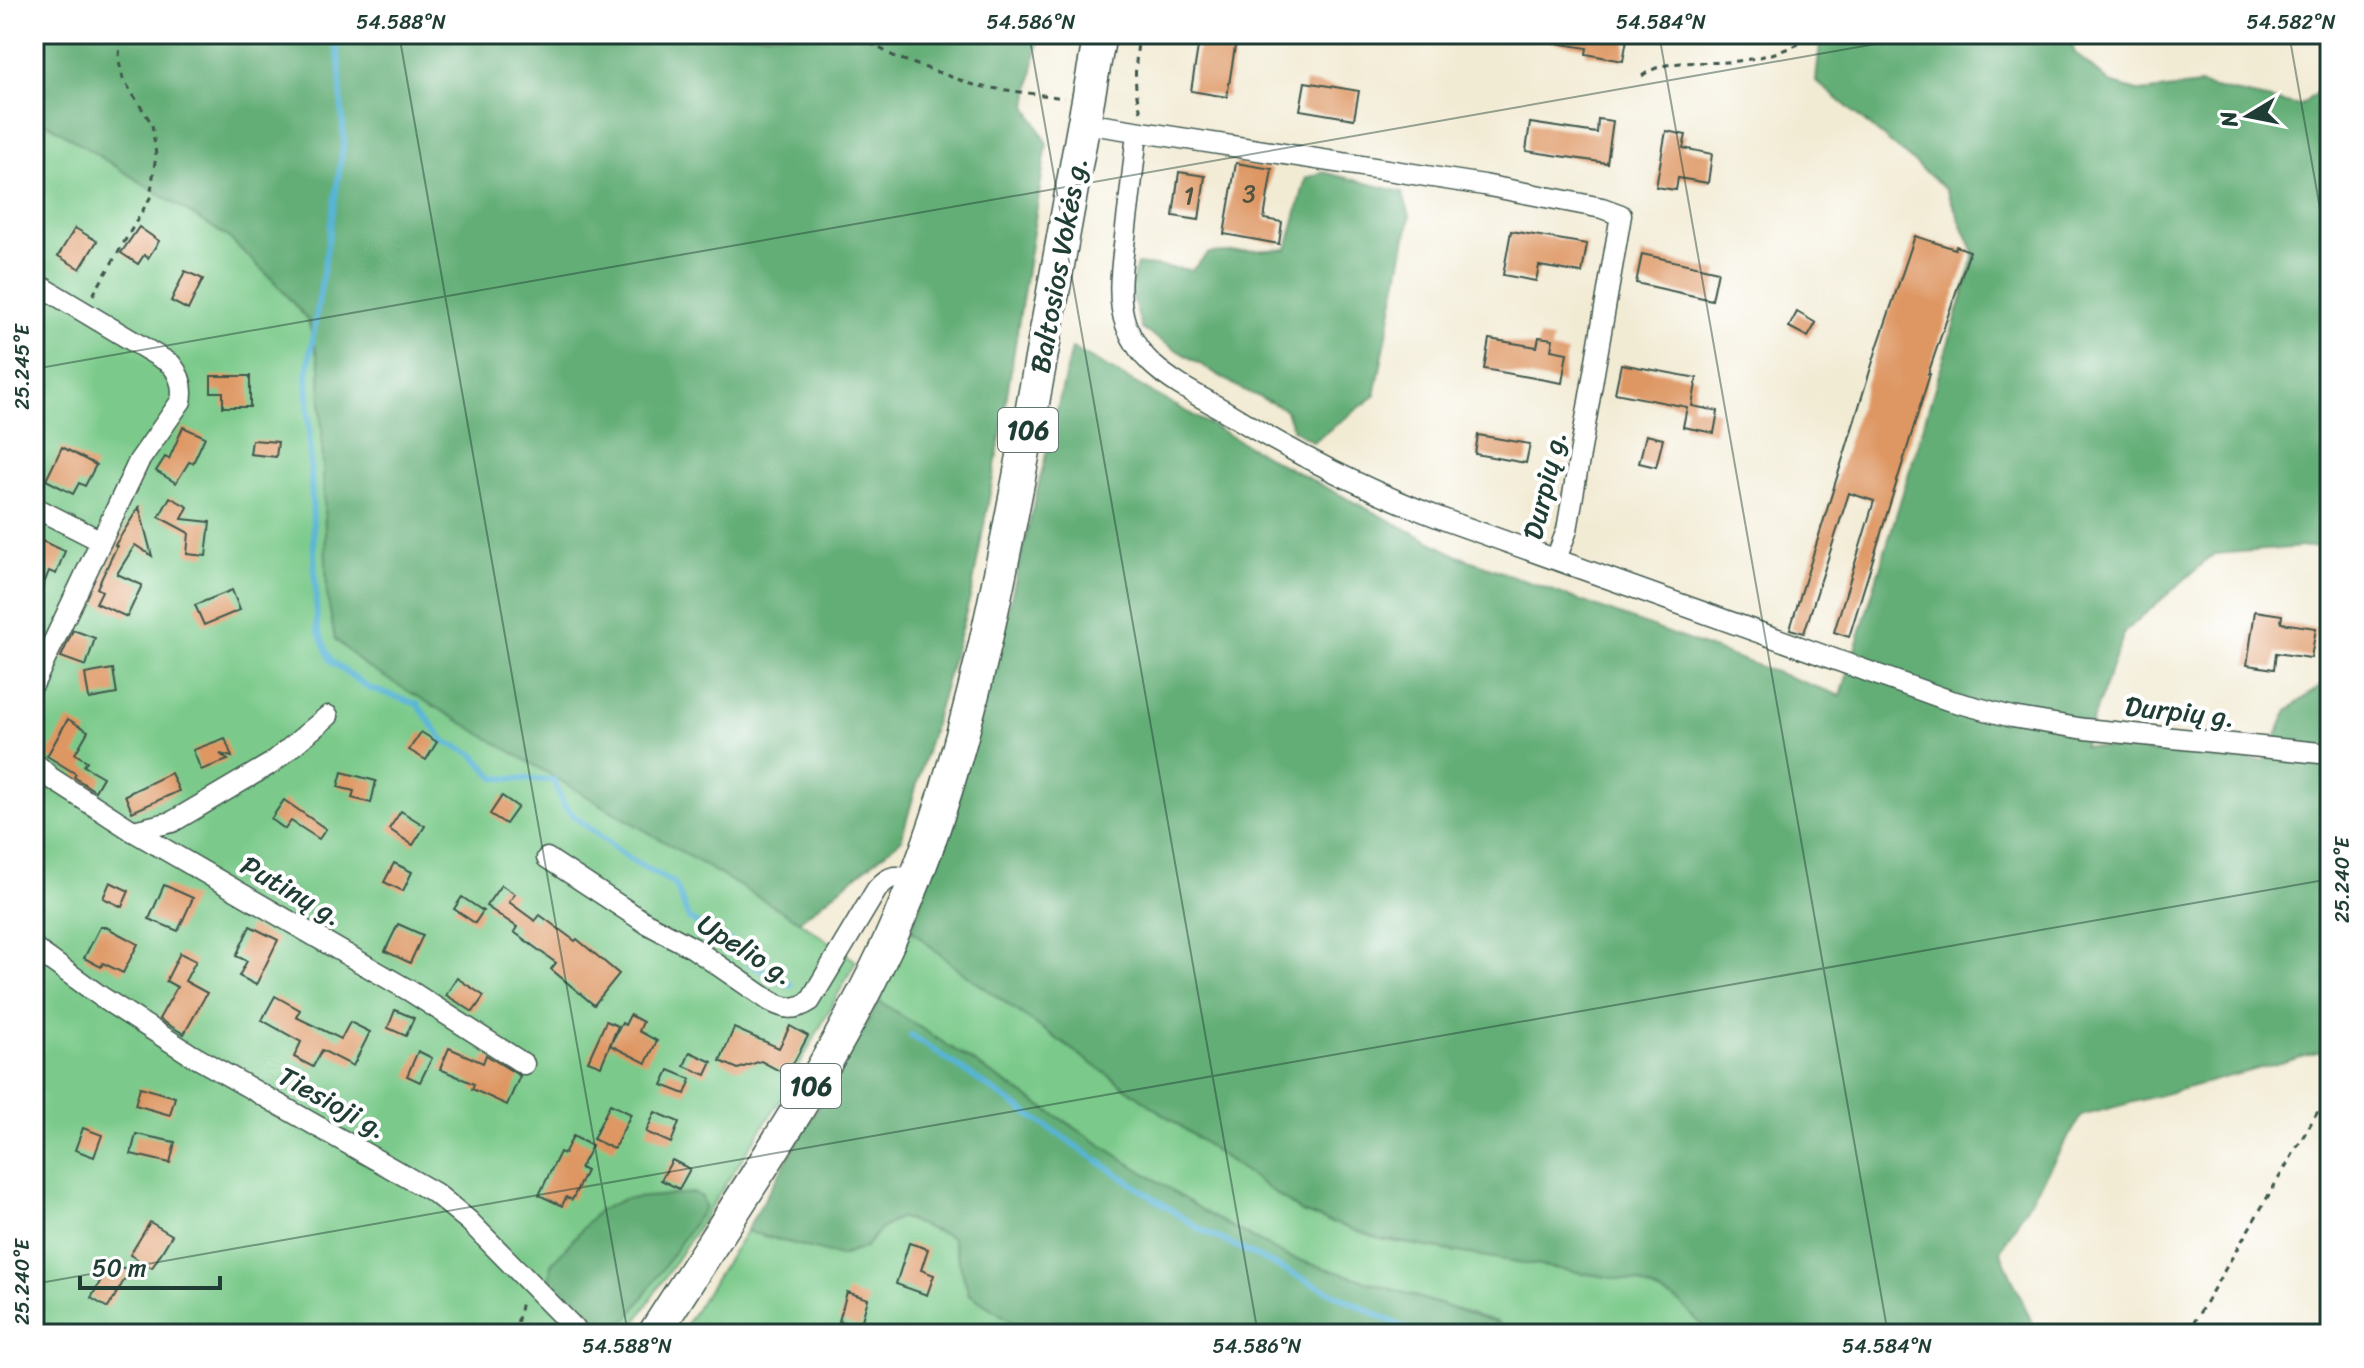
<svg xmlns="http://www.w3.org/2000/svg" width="2364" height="1368" viewBox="0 0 2364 1368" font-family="Sriracha,sans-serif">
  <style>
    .green { fill: #7bca8b; stroke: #4d8460; stroke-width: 2 }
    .forest { fill: #64ae77; stroke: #427656; stroke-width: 2 }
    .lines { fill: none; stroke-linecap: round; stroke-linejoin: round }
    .stream { stroke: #57b4d5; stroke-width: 6 }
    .building { fill: #de9764 }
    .minor-casing { stroke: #3f574c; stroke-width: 23 }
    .primary-casing { stroke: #3f574c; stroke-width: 35 }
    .path { stroke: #3f574c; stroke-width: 3; stroke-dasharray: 6 6; stroke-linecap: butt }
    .minor { stroke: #fff; stroke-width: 20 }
    .primary { stroke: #fff; stroke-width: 32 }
    .rail { stroke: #1f3d34; stroke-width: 6; stroke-dasharray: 12 6; stroke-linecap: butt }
    .ticks { fill: none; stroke: #1f3d34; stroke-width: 2; stroke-opacity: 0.45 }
    .labels { text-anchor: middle; stroke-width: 8; stroke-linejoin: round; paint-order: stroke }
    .number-label { font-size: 24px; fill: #4f5440 }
    .shield { fill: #fff; stroke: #627771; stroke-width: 2 }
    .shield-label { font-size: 26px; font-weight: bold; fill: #1f3d34 }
    .street-label { font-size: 28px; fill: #1f3d34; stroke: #fff }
    .neatline { fill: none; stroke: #1f3d34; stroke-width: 3 }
    .ticks-label { font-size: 20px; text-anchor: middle; fill: #1f3d34 }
  </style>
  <rect width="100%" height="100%" fill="#fff"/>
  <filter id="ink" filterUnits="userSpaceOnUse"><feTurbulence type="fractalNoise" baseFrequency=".0125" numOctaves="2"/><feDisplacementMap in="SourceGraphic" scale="16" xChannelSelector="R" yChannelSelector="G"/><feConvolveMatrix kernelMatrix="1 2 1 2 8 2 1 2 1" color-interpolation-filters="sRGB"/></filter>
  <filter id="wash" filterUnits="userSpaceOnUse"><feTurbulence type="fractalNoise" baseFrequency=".006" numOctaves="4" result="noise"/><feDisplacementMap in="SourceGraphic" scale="32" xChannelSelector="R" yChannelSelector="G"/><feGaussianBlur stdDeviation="1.8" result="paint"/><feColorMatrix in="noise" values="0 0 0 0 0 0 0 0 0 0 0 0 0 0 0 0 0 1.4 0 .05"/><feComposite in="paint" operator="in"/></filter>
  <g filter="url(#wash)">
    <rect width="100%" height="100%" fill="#f2ebd4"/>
    <g class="green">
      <path d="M34,115L228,237L273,280L308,320L320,366L327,595L335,639L365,665L799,921L856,961L781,1099L628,1334H34Z"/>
      <path d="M911,930L958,969L1302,1212L1380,1239L1637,1282L1678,1301L1711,1334H1516L1496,1322L1286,1256L1211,1216L879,1001Z"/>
      <path d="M899,1217L952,1237L969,1294L1031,1334H680L746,1231L841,1256L864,1248L881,1229Z"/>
    </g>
    <g class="forest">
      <path d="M34,34H1039L1027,106L1047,144L999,445L971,594L901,840L799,921L364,665L335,639L327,595L320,366L308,320L273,280L228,237L34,115Z"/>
      <path d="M1821,34H2067L2075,53L2110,83L2141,92L2200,85L2300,106L2330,82V545L2214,554L2125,631L2083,746L2264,761L2288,710L2330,679V1034L2321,1052L2081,1116L2000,1251L2037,1334H1711L1678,1301L1637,1282L1380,1239L1302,1212L958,969L911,930L985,704L1072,348L1283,465L1458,556L1841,696L1970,272L1974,252L1946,189L1816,81Z"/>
      <path d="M1323,172L1402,192L1410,216L1375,396L1313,442L1293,429L1285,409L1240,388L1142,329L1130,288L1137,264L1192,270L1209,253L1287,249L1306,178Z"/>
      <path d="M879,1001L1211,1216L1286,1256L1496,1322L1516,1334H1031L969,1294L952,1237L900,1217L881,1229L864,1248L840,1256L746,1231Z"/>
      <path d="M694,1193L702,1197L705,1207L628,1319C591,1335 574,1309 549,1286L551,1264L598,1211L624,1199Z"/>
    </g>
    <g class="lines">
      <g class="stream">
        <path d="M333,34L339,60L344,141L307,374L317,628L331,661L369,688L417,704L444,741L473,754L495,778L554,780L563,804L575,817L628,858L675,884L689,919L734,943L750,964L791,985"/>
        <path d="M911,1035L1198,1228L1417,1334"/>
      </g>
    </g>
    <g id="blocks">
      <g class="building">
        <path d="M1200,34H1237L1227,97L1191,91Z"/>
        <path d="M1551,34H1628L1623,61L1586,54L1587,48L1550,42Z"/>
        <path d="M1305,82L1359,91L1354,119L1300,110Z"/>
        <path d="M1598,119L1613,121L1607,163L1526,151L1530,123L1597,133Z"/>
        <path d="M1666,131L1686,135L1683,148L1712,154L1708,183L1678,178L1676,190L1656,187Z"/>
        <path d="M1236,163L1272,169L1264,219L1282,222L1279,244L1224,234Z"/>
        <path d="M1179,172L1205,176L1199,220L1173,216Z"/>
        <path d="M139,227L159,241L148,258L144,255L138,264L121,253Z"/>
        <path d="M75,228L97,241L80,269L58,256Z"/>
        <path d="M1511,231L1587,244L1582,273L1539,266L1536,281L1503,275Z"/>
        <path d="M1915,236L1955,249L1956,246L1970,251L1928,374H1930L1849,637L1834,632L1874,501L1849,493L1804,633L1790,629L1878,345Z"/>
        <path d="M1642,254L1718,271L1712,300L1636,283Z"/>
        <path d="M185,271L203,279L188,310L171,301Z"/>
        <path d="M1797,312L1816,323L1808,337L1789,327Z"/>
        <path d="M1539,337L1553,339L1551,350L1567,353L1562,383L1484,369L1489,339L1537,347Z"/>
        <path d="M1621,364L1697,378L1692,406L1718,411L1714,433L1683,427L1687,407L1615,393Z"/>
        <path d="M211,376H250V407H223V392H211Z"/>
        <path d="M183,427L205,437L193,463L189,462L176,483L156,471L165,457L169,459Z"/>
        <path d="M1478,435L1530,444L1526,463L1475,454Z"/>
        <path d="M1646,435L1663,439L1656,467L1639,463Z"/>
        <path d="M252,440L278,442L276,457L250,454Z"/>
        <path d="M62,447L96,465L85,486L79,483L73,494L46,480Z"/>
        <path d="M170,497L188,507L182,519L210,522L206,556L187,554L189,533L159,517Z"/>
        <path d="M139,507L152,556L135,545L117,574L142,585L127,617L96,603L102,591L97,588L117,546L115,545Z"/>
        <path d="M42,541L65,551L56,574L49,571L35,606L34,561Z"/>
        <path d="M232,590L240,610L204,625L195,605Z"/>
        <path d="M2255,611L2282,615L2281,623L2316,628L2311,658L2276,653L2274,669L2247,665Z"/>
        <path d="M73,630L95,638L86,666L61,657Z"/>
        <path d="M113,669L117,694L89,699L85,674Z"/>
        <path d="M68,719L88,731L75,754L87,761L84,766L103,777L95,791L74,777L76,774L47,756Z"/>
        <path d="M421,732L437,742L426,760L409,750Z"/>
        <path d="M225,738L232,757L220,754L228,760L201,770L193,750Z"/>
        <path d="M342,772L376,781L371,803L352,798L354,791L338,787Z"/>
        <path d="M171,773L179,791L132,812L125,795Z"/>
        <path d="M502,796L518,807L506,824L490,814Z"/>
        <path d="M284,800L326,829L319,839L291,821L285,829L271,819Z"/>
        <path d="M401,811L425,826L413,845L389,829Z"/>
        <path d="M394,863L412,872L403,891L384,882Z"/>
        <path d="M110,882L129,891L122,907L103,898Z"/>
        <path d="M164,885L193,898L178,931L149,919Z"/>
        <path d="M501,885L515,894L509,902L535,921L540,915L575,941L577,939L619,974L594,1005L551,969L556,963L514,932L517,927L486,906Z"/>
        <path d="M462,897L483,911L475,923L454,909Z"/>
        <path d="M398,924L423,935L410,963L385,951Z"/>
        <path d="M250,926L278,940L256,985L239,976L247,961L236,956Z"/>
        <path d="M100,927H106L138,944L123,973L103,963L101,967L84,958Z"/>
        <path d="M180,953L196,961L185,981L207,993L184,1034L159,1019L177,987L166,981Z"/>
        <path d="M457,978L484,996L473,1012L446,995Z"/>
        <path d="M275,996L300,1010L296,1017L341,1039L350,1022L370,1032L353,1066L322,1050L313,1067L294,1057L301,1042L262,1020Z"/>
        <path d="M395,1010L414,1018L406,1036L388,1028Z"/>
        <path d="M630,1015L643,1022L639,1031L657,1041L646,1063L610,1045L622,1023L625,1025Z"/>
        <path d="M606,1021L618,1026L601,1066L588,1061Z"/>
        <path d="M790,1026L808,1036L787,1075L761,1061L738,1069L720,1061L734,1028L779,1048Z"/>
        <path d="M449,1048L483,1063L486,1055L520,1076L507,1105L472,1089L474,1084L440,1069Z"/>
        <path d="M418,1051L432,1058L420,1082L407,1076Z"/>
        <path d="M690,1052L712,1062L706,1075L684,1066Z"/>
        <path d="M669,1070L691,1079L685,1094L662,1085Z"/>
        <path d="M140,1087L175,1097L170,1115L135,1105Z"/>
        <path d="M610,1104L631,1114L614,1149L593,1139Z"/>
        <path d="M655,1112L679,1122L671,1143L646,1132Z"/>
        <path d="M83,1128L102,1135L94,1157L75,1150Z"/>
        <path d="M136,1134L175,1142L170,1163L131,1154Z"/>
        <path d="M573,1136L592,1146L580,1168L586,1171L572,1200L566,1197L562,1206L539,1195L560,1152L564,1154Z"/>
        <path d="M672,1160L690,1169L679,1189L661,1180Z"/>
        <path d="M150,1222L172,1235L152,1268L130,1255Z"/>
        <path d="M909,1243L928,1249L921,1270L934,1275L927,1295L896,1284Z"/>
        <path d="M111,1262L129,1272L108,1308L91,1298Z"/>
        <path d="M847,1292L868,1299L860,1327L839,1321Z"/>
      </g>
    </g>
  </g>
  <g filter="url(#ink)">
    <use href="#blocks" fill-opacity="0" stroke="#3f574c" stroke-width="2"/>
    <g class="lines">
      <g class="minor-casing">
        <g id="minor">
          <path d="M1084,123L1484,185L1602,208L1621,215L1567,530L1556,559"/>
          <path d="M1137,132C1134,164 1130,196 1126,228C1123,259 1115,295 1126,325C1132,340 1141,354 1153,365C1174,384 1201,397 1225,411C1296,455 1369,492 1448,521L1948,700L2012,717L2085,729L2330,754"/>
          <path d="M34,282L171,364C180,375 184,387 181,401L139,461L34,683"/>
          <path d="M34,507L101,541"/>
          <path d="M34,762L51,778L133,831L410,991L524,1064"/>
          <path d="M133,831L172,822L201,805L272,763L328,716"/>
          <path d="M547,858L646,923L693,948L770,1001C785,1009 795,1011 810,1001L877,889C890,874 897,875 915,881"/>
          <path d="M34,948L103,998L190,1054L435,1193L469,1221L580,1334"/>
        </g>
      </g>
      <g class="primary-casing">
        <path id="primary" d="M654,1334C746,1189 853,1041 915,880C972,733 1001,574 1030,419C1053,291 1077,163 1100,34"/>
      </g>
      <g class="path">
        <path d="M861,34L869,42L895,57L977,86L1064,98"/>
        <path d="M1139,34C1136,61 1132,85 1141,111"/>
        <path d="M1642,76C1665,58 1699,64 1727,62C1757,60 1792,50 1817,34"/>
        <path d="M93,295L150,198L156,155L152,124L123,79L119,61L120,34"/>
        <path d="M515,1334L522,1301"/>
        <path d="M2187,1334L2330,1091"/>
      </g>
      <use href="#minor" class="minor"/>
      <use href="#primary" class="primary"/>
      <path class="rail" d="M2328,1334L2330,1331"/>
    </g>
  </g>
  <path class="ticks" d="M399,34L628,1334M1029,34L1258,1334M1659,34L1888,1334M2289,34L2330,265M34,369L1932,34M34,1284L2330,879"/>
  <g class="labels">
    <g class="number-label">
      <text x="1249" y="202">3</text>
      <text x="1189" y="204">1</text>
    </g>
    <g class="shield">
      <rect x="998" y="408" width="60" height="44" rx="6"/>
      <rect x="781" y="1064" width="60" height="44" rx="6"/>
    </g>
    <g class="shield-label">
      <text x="1028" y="439">106</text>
      <text x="811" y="1095">106</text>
    </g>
    <g class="street-label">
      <text transform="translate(1058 265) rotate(-80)" y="10">Baltosios Vokės g.</text>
      <text transform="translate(1544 485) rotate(-77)" y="10">Durpių g.</text>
      <text transform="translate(2180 711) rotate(6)" y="10">Durpių g.</text>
      <text transform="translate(292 890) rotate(30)" y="10">Putinų g.</text>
      <text transform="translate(746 949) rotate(32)" y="10">Upelio g.</text>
      <text transform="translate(333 1102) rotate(29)" y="10">Tiesioji g.</text>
    </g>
  </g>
  <rect width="2364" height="1368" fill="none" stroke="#fff" stroke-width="88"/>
  <g transform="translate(2248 116) rotate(260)" stroke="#ffffff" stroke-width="6" paint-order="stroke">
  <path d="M0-6L14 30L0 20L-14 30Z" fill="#1f3d34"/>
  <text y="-12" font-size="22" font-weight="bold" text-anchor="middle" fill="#1f3d34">N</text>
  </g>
  <path d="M80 1276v12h140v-12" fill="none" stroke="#1f3d34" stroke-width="4"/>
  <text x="92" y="1276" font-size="24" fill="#1f3d34" stroke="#ffffff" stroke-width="6" paint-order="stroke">50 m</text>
  <rect x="44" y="44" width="2276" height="1280" class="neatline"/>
  <g class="ticks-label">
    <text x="401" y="29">54.588°N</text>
    <text x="1031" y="29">54.586°N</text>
    <text x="1661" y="29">54.584°N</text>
    <text x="2291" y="29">54.582°N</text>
    <text transform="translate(22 367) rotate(-90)" y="7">25.245°E</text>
    <text transform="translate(2342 880) rotate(-90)" y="7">25.240°E</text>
    <text transform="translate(22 1282) rotate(-90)" y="7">25.240°E</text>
    <text x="627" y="1353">54.588°N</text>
    <text x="1257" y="1353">54.586°N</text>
    <text x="1887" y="1353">54.584°N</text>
  </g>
</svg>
